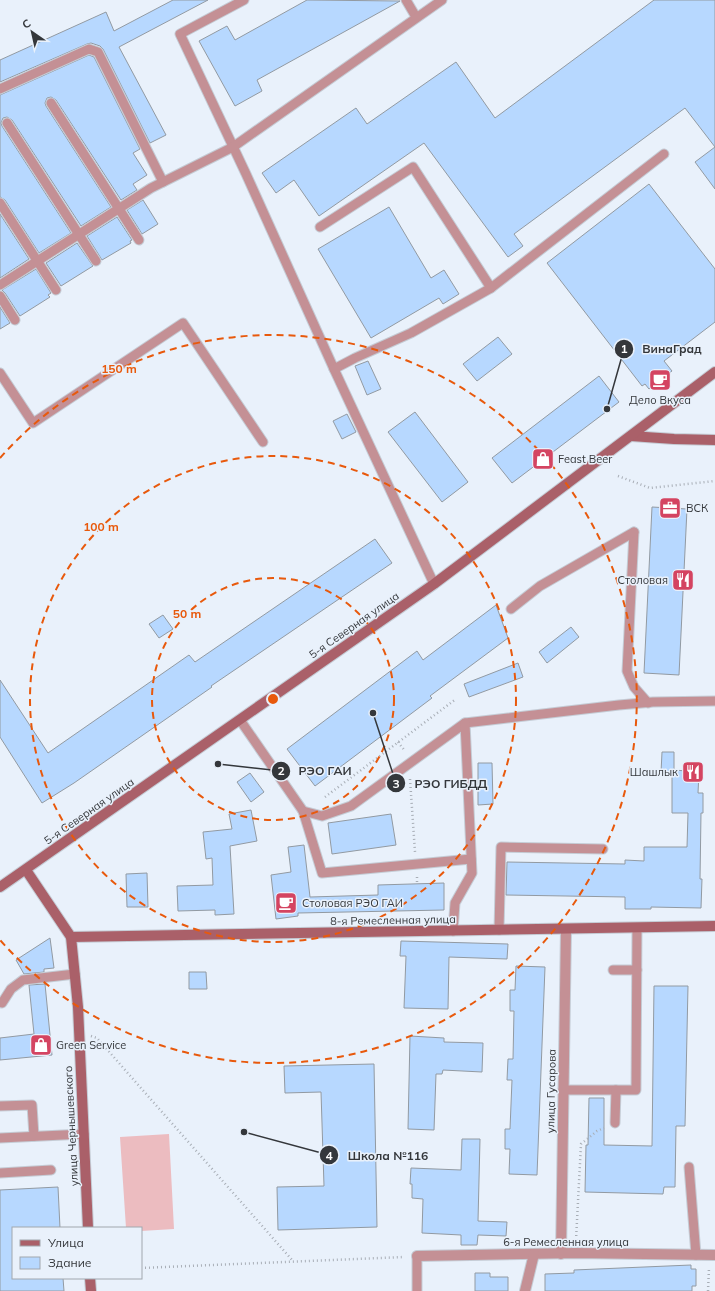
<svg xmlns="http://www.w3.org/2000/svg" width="715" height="1291" viewBox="0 0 715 1291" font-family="Mulish,sans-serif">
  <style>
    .pitch { fill: #ecbcc0 }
    .building { fill: #b7d8ff; stroke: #929aa2 }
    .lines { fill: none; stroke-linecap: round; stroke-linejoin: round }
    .lane-casing { stroke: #c5ccd5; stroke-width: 11 }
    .street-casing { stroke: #c5ccd5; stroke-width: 12 }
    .secondary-casing { stroke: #c5ccd5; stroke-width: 12 }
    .path { stroke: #a8aeb6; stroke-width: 2.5; stroke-dasharray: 1 3; stroke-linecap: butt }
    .lane { stroke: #c49095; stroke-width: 9 }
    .street { stroke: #c49095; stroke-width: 10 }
    .secondary { stroke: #aa6069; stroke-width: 10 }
    .ring { fill: none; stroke: #e8590c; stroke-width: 2; stroke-dasharray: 7 5 }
    .labels { text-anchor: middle; stroke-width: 3; stroke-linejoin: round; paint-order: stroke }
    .poi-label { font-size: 11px; fill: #34373b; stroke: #e9f1fb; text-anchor: start }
    .street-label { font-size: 11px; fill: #34373b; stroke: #e9f1fb }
    .centre { fill: #e8590c; stroke: #e9f1fb; stroke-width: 2 }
    .ring-label { font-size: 12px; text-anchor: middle; font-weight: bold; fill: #e8590c; stroke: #e9f1fb; stroke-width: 3; stroke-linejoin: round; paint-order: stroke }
    .leader { fill: none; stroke: #34373b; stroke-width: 1.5 }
    .callout-dot { fill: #34373b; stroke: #e9f1fb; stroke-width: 1.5 }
    .mark-label { font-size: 12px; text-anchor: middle; font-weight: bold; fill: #fff }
    .callout-label { font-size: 12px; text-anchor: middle; font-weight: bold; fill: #34373b; stroke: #e9f1fb; stroke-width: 3; stroke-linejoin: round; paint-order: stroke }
  </style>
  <rect width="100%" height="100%" fill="#e9f1fb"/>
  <path class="pitch" d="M169,1134L174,1229L141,1231V1228H126L120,1137Z"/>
  <g class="building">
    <path d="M173,0H208L119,47L166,135L150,143L103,49L100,46L91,43L87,44L0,82V60L106,12L114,31Z"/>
    <path d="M307,0L400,1L257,80L262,91L235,106L199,41L227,26L235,40Z"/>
    <path d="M654,0H715V189L695,162L715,147L685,108L514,234L523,246L508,257L424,143L319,216L294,180L276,193L262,173L356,108L367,124L456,62L495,118Z"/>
    <path d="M89,55L94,57L140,149L133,153L147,175L133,184L137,190L121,200L56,100L51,97L47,98L45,103L46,106L111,207L81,226L12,120L7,117L3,118L1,123L2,126L71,233L39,253L5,200L0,197V95Z"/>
    <path d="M649,184L715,269V322L664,361L672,371L649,389L645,384L642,386L547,263Z"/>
    <path d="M143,200L158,224L142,234L127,210Z"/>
    <path d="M389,207L431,278L444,270L459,294L443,304L439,298L371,338L318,249Z"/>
    <path d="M0,214L29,259L0,278Z"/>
    <path d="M117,217L132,240L130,241L131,243L102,260L87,236Z"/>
    <path d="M77,243L93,266L61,286L46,263Z"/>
    <path d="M36,269L51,293L48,295L50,297L20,316L5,293L2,290Z"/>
    <path d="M0,307L10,323L0,329Z"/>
    <path d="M498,337L512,354L477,381L463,364Z"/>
    <path d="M368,361L381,389L367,395L355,366Z"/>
    <path d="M599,376L619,402L512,483L492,458Z"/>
    <path d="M415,412L468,482L442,502L388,432Z"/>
    <path d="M347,414L356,432L342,439L333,421Z"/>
    <path d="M652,507L687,509L679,675L644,673Z"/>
    <path d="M375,539L392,563L211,686L212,687L74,783L42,803L0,737V680L48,753L189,655L195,662Z"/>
    <path d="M496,605L508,638L430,696L432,698L315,786L287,749L417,651L423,660Z"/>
    <path d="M163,615L173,629L159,638L149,624Z"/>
    <path d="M571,627L579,637L547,663L539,652Z"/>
    <path d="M518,663L523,677L469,697L464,684Z"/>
    <path d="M662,752H674V770L699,772L698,793H703V813H701L700,879H702L701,908L651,907V909H625V897L506,895L507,862L625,864V860L644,861V847H687L688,813H672V773H661Z"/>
    <path d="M478,763H492L493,804L478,805Z"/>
    <path d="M250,773L264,792L251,802L237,782Z"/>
    <path d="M251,810L257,841L230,846L234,914L215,915V910L178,911L177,886L213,885L212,858L206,859L203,832L232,829L229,814Z"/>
    <path d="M391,814L396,845L332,854L328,823Z"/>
    <path d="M304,845L310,897L378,895V885L444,883V910L298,913V916L276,919L271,875L291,872L288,847Z"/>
    <path d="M147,873L148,907H127L126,874Z"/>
    <path d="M50,938L54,968L44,969V972L24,974L16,960Z"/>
    <path d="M401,941L508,944L507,959L449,957L448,1009L404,1008L406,956H400Z"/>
    <path d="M516,966L545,967L537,1175L509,1174L510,1149H505V1129H510L512,1080H507L508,1059H513L514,1011H510V990H515Z"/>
    <path d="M189,972H206L207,989H189Z"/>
    <path d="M45,984L52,1055L0,1060V1038L34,1034L29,985Z"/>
    <path d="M654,986H688L685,1126H676L675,1187H664L663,1194L585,1192L586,1145H588L589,1098H604V1145L652,1146Z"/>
    <path d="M410,1036L444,1038V1042L483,1043L482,1072L443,1070L442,1074H436L434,1130L408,1129Z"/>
    <path d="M374,1064L377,1227L278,1230L277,1187L324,1186L321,1092L285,1093L284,1066Z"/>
    <path d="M462,1139H480L478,1221L507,1222L506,1236L478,1235L477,1245H461V1235L422,1233L423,1199L412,1198V1184H410L411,1168L461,1170Z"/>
    <path d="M58,1187L60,1228H13V1278H63L64,1291H0V1190Z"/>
    <path d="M691,1265V1269H696V1286H692V1291H545V1274L574,1273V1270Z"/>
    <path d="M475,1273H490V1277H508V1291H475Z"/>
  </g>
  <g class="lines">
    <g class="lane-casing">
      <g id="lane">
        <path d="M244,0L180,34L246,174L334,369"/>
        <path d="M406,0L416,17"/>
        <path d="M0,89L89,49L98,52L163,182"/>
        <path d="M51,103L139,240"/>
        <path d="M7,123L96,261"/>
        <path d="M0,203L56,290"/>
        <path d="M320,227L413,167L491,288"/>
        <path d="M0,285L151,188L233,147L442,0"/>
        <path d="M0,296L15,320"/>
        <path d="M0,373L33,423L183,323L263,442"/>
        <path d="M634,532L627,671L634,687L648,703"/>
        <path d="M434,584L334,369L355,358L411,333L491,288L664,154"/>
        <path d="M511,609L540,586L634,532"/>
        <path d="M240,720L303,811L322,816L351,806L465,723L619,705L653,702L715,701"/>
        <path d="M303,811L322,873L471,859"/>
        <path d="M499,930L501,847L603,849"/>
        <path d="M453,931L455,903L472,873L465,723"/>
        <path d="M613,970H637"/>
        <path d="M2,1003L11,989L23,980L75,974"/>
        <path d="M563,1090H636L637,928"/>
        <path d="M0,1106L32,1105L34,1136"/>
        <path d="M615,1123L616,1090"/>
        <path d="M0,1138L84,1134"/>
        <path d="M689,1167L696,1255"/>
        <path d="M0,1173L51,1170"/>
        <path d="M417,1256V1291"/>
      </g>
    </g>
    <g class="street-casing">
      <g id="street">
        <path d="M561,1254L566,929"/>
        <path d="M417,1256L575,1253L715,1255"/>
        <path d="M525,1291L534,1254"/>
      </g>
    </g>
    <g class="secondary-casing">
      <g id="secondary">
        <path d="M631,436L674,439L715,440"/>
        <path d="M26,870L71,937L78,1007L88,1228"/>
        <path d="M0,887L434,584L715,372"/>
        <path d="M71,937L715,926"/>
        <path d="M90,1278L91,1291"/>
      </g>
    </g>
    <g class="path">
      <path d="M618,476L650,488L715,481"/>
      <path d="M398,742L405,751"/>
      <path d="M410,779L415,852"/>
      <path d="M325,797L456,699"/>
      <path d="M417,877V884"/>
      <path d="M91,1036L97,1038L293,1261"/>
      <path d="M576,1240L581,1144L597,1131L604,1128"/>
      <path d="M141,1268L404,1257"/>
      <path d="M708,1291L709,1268"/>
    </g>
    <use href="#lane" class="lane"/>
    <use href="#street" class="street"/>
    <use href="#secondary" class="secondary"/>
  </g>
  <g class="ring">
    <circle cx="273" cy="699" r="121"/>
    <circle cx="273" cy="699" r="243"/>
    <path d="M0 458A364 364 0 1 1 0 940"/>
  </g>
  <defs>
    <g id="cafe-square" transform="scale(1.15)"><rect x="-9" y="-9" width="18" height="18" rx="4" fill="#d44461" stroke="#e9f1fb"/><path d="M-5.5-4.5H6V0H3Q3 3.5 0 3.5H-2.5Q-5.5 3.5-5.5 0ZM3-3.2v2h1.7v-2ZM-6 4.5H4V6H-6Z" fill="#fff"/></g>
    <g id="shop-square" transform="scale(1.15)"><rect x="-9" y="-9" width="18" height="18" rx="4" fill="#d44461" stroke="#e9f1fb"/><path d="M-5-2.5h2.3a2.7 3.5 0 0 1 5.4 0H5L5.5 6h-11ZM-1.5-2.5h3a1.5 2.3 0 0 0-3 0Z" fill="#fff"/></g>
    <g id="office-square" transform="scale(1.15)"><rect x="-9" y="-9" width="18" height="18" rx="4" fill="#d44461" stroke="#e9f1fb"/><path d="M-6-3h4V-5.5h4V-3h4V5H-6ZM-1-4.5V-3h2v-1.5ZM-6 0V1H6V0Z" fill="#fff"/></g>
    <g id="restaurant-square" transform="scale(1.15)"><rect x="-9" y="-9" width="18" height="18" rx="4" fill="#d44461" stroke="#e9f1fb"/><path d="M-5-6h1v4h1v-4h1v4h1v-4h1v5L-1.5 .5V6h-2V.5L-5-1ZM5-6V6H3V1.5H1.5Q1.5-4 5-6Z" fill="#fff"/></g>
  </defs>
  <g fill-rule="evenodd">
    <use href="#cafe-square" x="660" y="380"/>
    <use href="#shop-square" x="543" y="459"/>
    <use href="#office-square" x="670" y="508"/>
    <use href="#restaurant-square" x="683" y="580"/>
    <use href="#restaurant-square" x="693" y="772"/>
    <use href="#cafe-square" x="286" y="903"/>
    <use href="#shop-square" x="41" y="1045"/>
  </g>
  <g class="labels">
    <g class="poi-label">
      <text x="660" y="404" text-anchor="middle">Дело Вкуса</text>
      <text x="558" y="463">Feast Beer</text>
      <text x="686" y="512">ВСК</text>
      <text x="668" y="584" text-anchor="end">Столовая</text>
      <text x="678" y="776" text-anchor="end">Шашлык</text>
      <text x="302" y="907">Столовая РЭО ГАИ</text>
      <text x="56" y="1049">Green Service</text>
    </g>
    <g class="street-label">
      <text transform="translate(354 625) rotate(-35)" y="4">5-я Северная улица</text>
      <text transform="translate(89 811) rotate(-35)" y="4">5-я Северная улица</text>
      <text transform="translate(393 920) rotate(-1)" y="4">8-я Ремесленная улица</text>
      <text transform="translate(551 1091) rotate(-89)" y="4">улица Гусарова</text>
      <text transform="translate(71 1126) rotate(-93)" y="4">улица Чернышевского</text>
      <text x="566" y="1246">6-я Ремесленная улица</text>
    </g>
  </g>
  <circle cx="273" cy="699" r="6" class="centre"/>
  <g class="ring-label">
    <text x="119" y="373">150 m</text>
    <text x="101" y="531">100 m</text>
    <text x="187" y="618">50 m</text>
  </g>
  <path class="leader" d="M607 409L624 349M218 764L281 771M373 713L396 783M244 1132L329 1155"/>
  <g class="callout-dot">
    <circle cx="607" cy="409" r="4"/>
    <circle cx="218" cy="764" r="4"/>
    <circle cx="373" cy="713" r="4"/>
    <circle cx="244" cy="1132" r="4"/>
    <circle cx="624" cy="349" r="10"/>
    <circle cx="281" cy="771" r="10"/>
    <circle cx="396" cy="783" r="10"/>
    <circle cx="329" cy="1155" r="10"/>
  </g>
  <g class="mark-label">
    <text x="624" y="353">1</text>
    <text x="281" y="775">2</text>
    <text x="396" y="788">3</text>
    <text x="329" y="1160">4</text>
  </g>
  <g class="callout-label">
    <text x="672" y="353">ВинаГрад</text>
    <text x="325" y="775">РЭО ГАИ</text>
    <text x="451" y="788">РЭО ГИБДД</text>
    <text x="388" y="1160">Школа №116</text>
  </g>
  <rect x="12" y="1227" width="130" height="52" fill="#e9f1fb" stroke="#a1a7ae"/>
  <rect x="20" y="1240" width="20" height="6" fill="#aa6069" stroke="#a1a7ae"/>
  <text x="48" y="1247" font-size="12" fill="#34373b">Улица</text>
  <rect x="20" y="1257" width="20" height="12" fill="#b7d8ff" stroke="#a1a7ae"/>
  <text x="48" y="1267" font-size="12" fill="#34373b">Здание</text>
  <g transform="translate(32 32) rotate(326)" stroke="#e9f1fb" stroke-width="3" paint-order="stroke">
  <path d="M0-3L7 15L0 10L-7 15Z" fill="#34373b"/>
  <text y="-6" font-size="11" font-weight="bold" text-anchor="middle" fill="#34373b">С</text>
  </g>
</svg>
